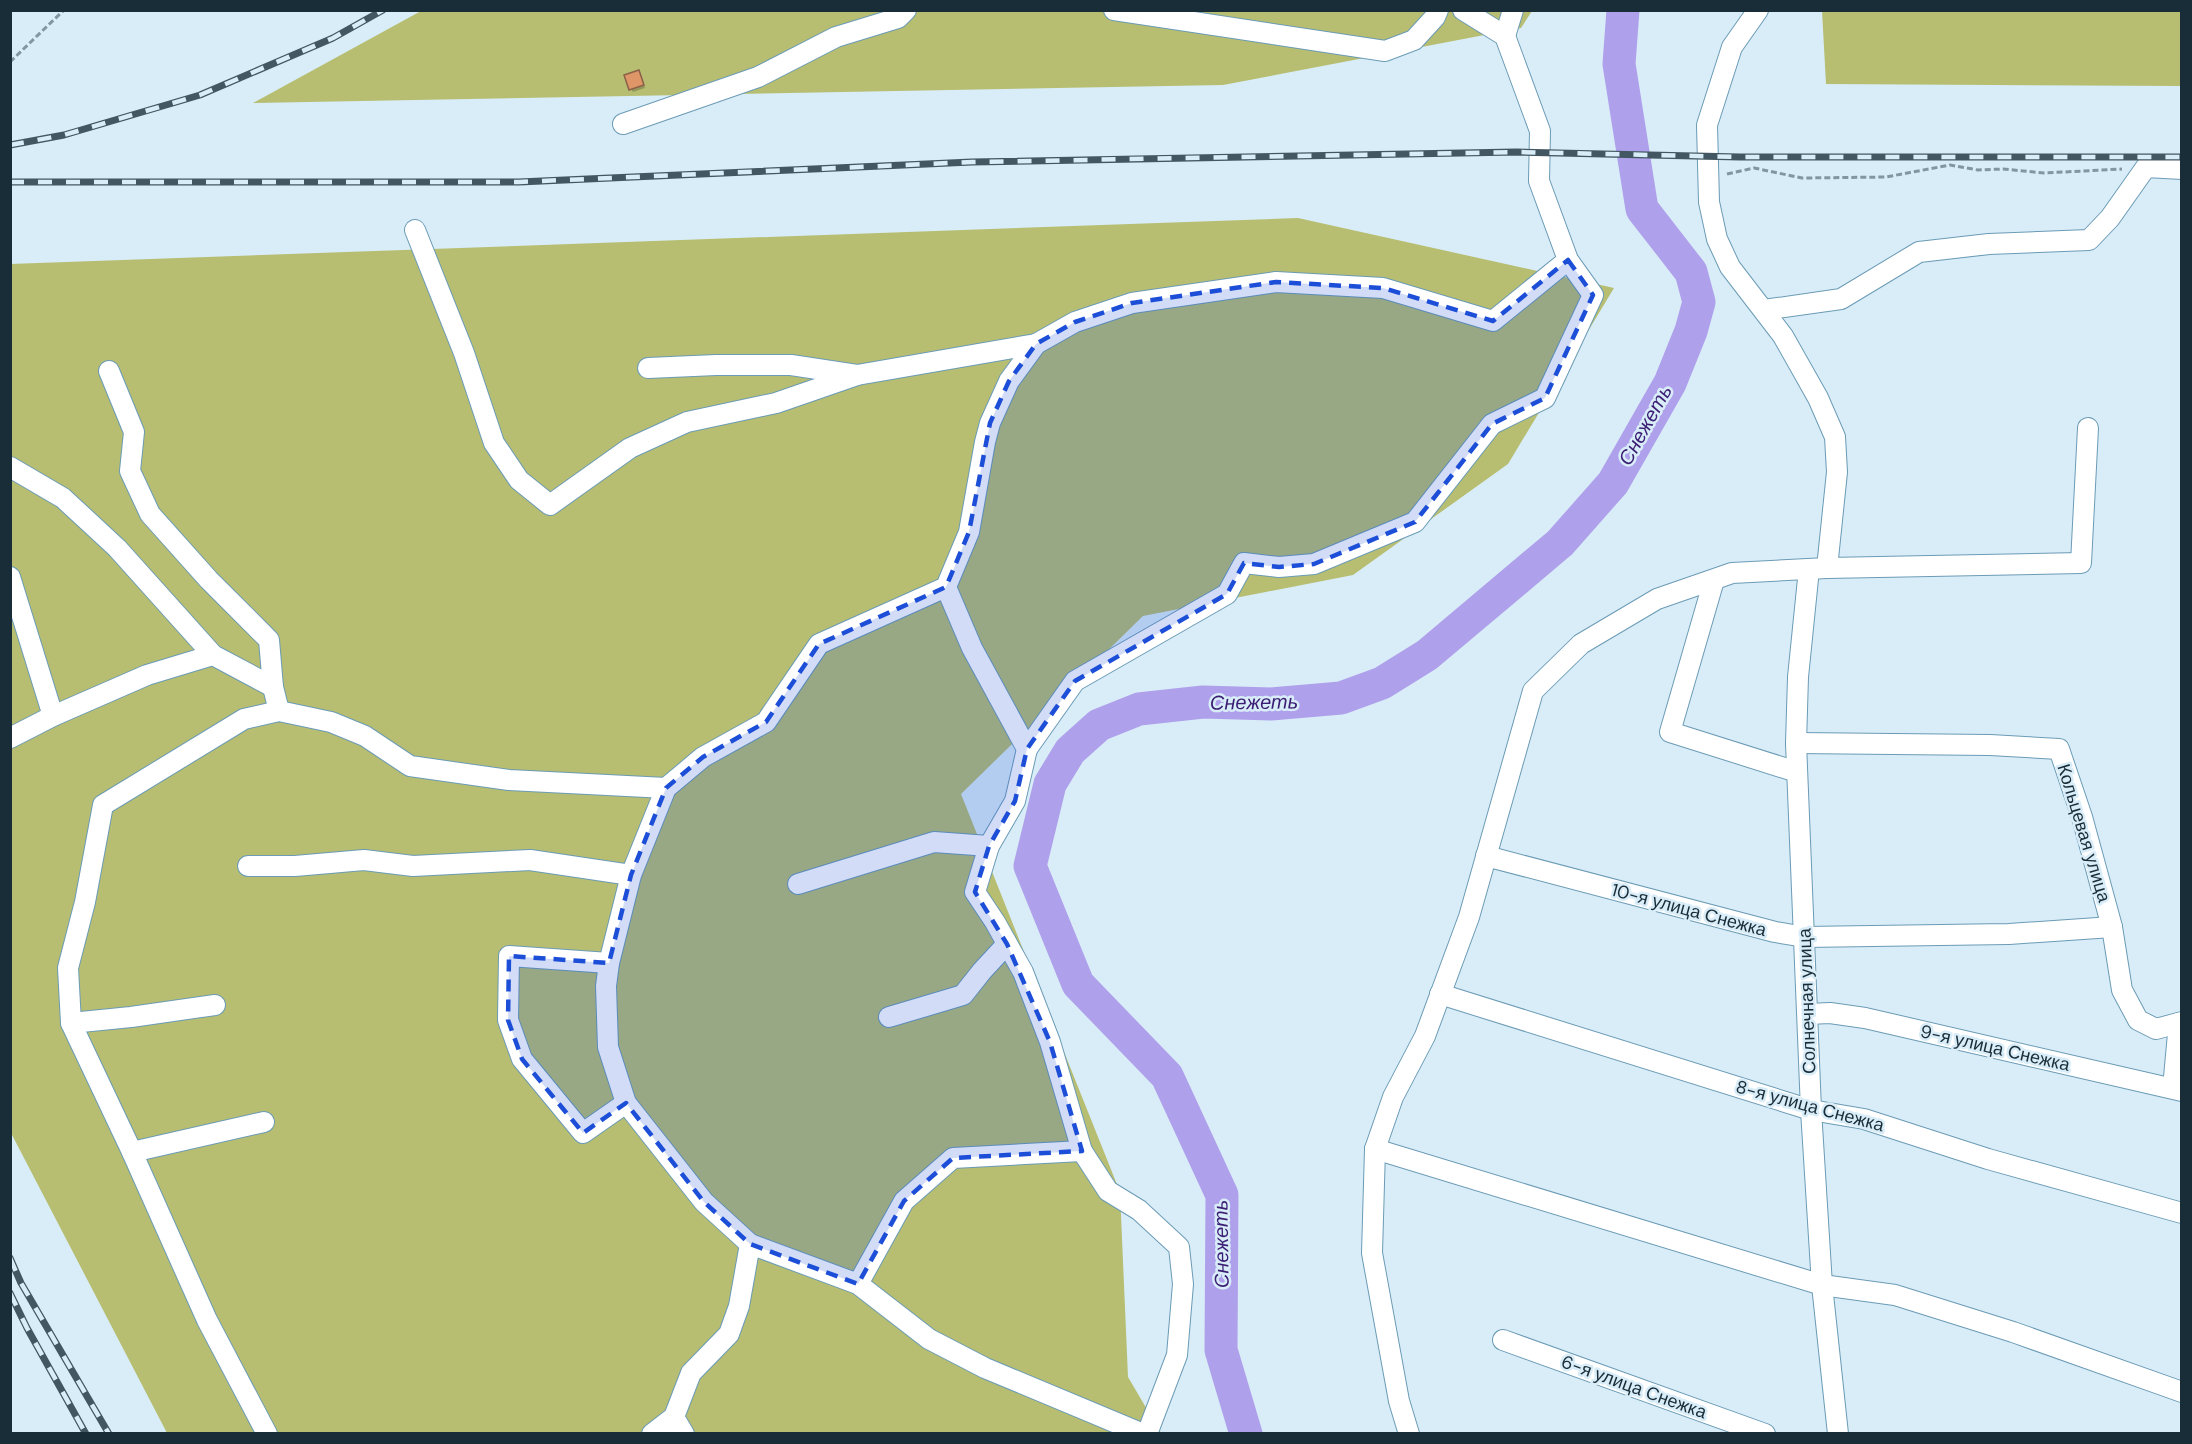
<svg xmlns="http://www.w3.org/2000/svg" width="2192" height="1444" viewBox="0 0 2192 1444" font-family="'DM Sans',sans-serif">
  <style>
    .green { fill: #b7be71 }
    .shadow { fill: #0003 }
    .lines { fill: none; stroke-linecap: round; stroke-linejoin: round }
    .river { stroke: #afa0eb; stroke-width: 33 }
    .building { fill: #de9567; stroke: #8a6148; stroke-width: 1.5 }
    .minor-casing { stroke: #6b9bb5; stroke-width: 22 }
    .path { stroke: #8296a1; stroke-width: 3; stroke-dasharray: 6 3; stroke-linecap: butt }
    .minor { stroke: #fff; stroke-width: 20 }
    .rail-casing { stroke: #435762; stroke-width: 7 }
    .rail { stroke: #d9edf8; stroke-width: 4.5; stroke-dasharray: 14; stroke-linecap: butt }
    .marked { fill: #1d4ed8; fill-opacity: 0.2; stroke: #1d4ed8; stroke-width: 4.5; stroke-dasharray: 12 8; stroke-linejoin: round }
    .labels { text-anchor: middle; stroke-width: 5; stroke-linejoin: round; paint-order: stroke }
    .street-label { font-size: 18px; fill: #192d38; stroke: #d9edf8 }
    .water-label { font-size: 20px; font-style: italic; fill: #3b1e74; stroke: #d9edf8 }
  </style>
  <rect width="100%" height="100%" fill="#d9edf8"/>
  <g class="green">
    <path d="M421,11H1532L1521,28L1223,85L253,103Z"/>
    <path d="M1822,11H2181V86L1826,84Z"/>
    <path d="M1298,218L1614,288L1508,464L1353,575L1143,616L961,794L1120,1192L1128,1377L1161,1433H167L11,1133L10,264Z"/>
  </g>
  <path class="shadow" d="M641,75L645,88L633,92L631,89Z"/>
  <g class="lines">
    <path class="river" d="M1246,1434L1221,1350L1222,1195L1167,1076L1078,984L1030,866L1050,784L1070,751L1099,725L1139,709L1203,702L1271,704L1341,698L1382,683L1427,655L1560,543L1613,483L1670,383L1691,331L1699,302L1691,272L1642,209L1619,64L1623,10"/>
  </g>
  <path class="building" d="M639,70L644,85L629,90L624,75Z"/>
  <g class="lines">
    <g class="minor-casing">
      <g id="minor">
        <path d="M1114,10L1385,51L1414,40L1435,17L1438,10"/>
        <path d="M1758,10L1732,47L1707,125L1709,202L1717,239L1730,267L1783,336L1818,398L1835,437L1837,472L1827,568"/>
        <path d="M1505,36L1513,10"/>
        <path d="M623,124L758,77L836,37L898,18L906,10"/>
        <path d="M415,230L464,353L494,443L519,480L550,505L630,448L687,422L776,403L857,375"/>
        <path d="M1764,310L1841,299L1919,252L1989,244L2089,240L2110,218L2146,167L2182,169"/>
        <path d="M648,368L716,365H791L857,375L1036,344"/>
        <path d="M109,371L134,432L130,471L150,514L209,580L269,640L273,687L279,711"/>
        <path d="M10,467L63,498L117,548L213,655L273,687"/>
        <path d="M1809,569L1798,677L1796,743L1811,1110L1822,1285L1838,1434"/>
        <path d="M10,577L53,716"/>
        <path d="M1714,580L1670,732L1797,772"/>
        <path d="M946,587L972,648L1027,749L1015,801L989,846L975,892L995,922L1023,972L1050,1042L1082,1151L1108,1191L1139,1210L1179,1247L1183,1284L1177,1355L1147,1434"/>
        <path d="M10,738L53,716L147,675L213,655"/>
        <path d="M1796,743L1990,745L2059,749L2082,817L2112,927L2122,990L2138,1020L2156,1029L2182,1022"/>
        <path d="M1027,749L1075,681L1227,594L1244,563L1279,567L1314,564L1415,522L1492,424L1545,398L1593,295L1568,260L1539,181L1540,131L1505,36L1463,10"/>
        <path d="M1486,856L1775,932L1805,937L2009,934L2112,927"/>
        <path d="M248,866H295L364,860L413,866L530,860L631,875"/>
        <path d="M798,884L934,842L989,846"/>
        <path d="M609,963L509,956L508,1020L522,1059L583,1133L626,1103"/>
        <path d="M1440,994L1811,1110L1864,1119L1988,1159L2182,1213"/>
        <path d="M1808,1014L1830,1013L1865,1018L2182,1091"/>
        <path d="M889,1017L963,995L982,971L1007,944"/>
        <path d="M71,1023L131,1017L215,1005"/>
        <path d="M2173,1088L2179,1023"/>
        <path d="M1375,1149L1822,1285L1895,1295L2013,1332L2182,1392"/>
        <path d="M132,1152L264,1122"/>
        <path d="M858,1284L904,1201L953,1158L1082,1151"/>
        <path d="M1503,1340L1765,1434"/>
        <path d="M674,1417L684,1434"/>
        <path d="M267,1434L207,1320L132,1152L71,1023L68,968L85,902L103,805L244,719L279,711L331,722L365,736L410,766L509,780L666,788"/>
        <path d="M652,1434L674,1417L691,1373L729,1334L739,1306L750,1244"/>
        <path d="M1143,1434L985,1368L929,1339L858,1284L750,1244L704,1202L626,1103L608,1047L606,986L609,963L631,875L666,788L703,757L766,722L819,644L946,587L969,532L985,442L990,423L1009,381L1036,344L1075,322L1132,303L1276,282L1383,288L1493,321L1568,260"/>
        <path d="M1409,1434L1399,1401L1372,1253L1375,1149L1393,1097L1425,1036L1469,917L1533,691L1581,644L1657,599L1732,573L1827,568L2081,563L2088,428"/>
      </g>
    </g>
    <g class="path">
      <path d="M10,62L64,10"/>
      <path d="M1727,174L1754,168L1802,178L1886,177L1950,165L1978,170L2003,169L2044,173L2122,169"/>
    </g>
    <use href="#minor" class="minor"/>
    <g class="rail-casing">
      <g id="rail">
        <path d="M10,145L64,135L200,95L333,38L383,10"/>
        <path d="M10,182H519L972,162L1516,152L1740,157H2182"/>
        <path d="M10,1258L21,1283L109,1434"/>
        <path d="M10,1293L27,1328L86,1434"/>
      </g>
    </g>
    <use href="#rail" class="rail"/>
  </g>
  <path class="marked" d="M1568,260L1593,295L1545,398L1492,424L1415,522L1314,564L1279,567L1244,563L1227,594L1075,681L1027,749L1015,801L989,846L975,892L1007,944L1050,1042L1082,1151L953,1158L904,1201L858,1284L750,1244L704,1202L626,1103L583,1133L522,1059L508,1020L509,956L609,963L631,875L666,788L703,757L766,722L819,644L946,587L969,532L990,423L1009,381L1036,344L1075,322L1132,303L1276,282L1383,288L1493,321Z"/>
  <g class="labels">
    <g class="street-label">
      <text transform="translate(2084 833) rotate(73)" y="6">Кольцевая улица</text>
      <text transform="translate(1689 910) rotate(15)" y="6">10-я улица Снежка</text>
      <text transform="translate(1807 1001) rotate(-92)" y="6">Солнечная улица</text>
      <text transform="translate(1995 1048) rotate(13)" y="6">9-я улица Снежка</text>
      <text transform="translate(1810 1106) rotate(15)" y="6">8-я улица Снежка</text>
      <text transform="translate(1634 1387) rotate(20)" y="6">6-я улица Снежка</text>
    </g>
    <g class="water-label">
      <text transform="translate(1645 425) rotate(-61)" y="7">Снежеть</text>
      <text transform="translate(1254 702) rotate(-1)" y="7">Снежеть</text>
      <text transform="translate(1221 1244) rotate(-91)" y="7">Снежеть</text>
    </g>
  </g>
  <rect width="2192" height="1444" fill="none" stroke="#192d38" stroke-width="24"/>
</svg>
